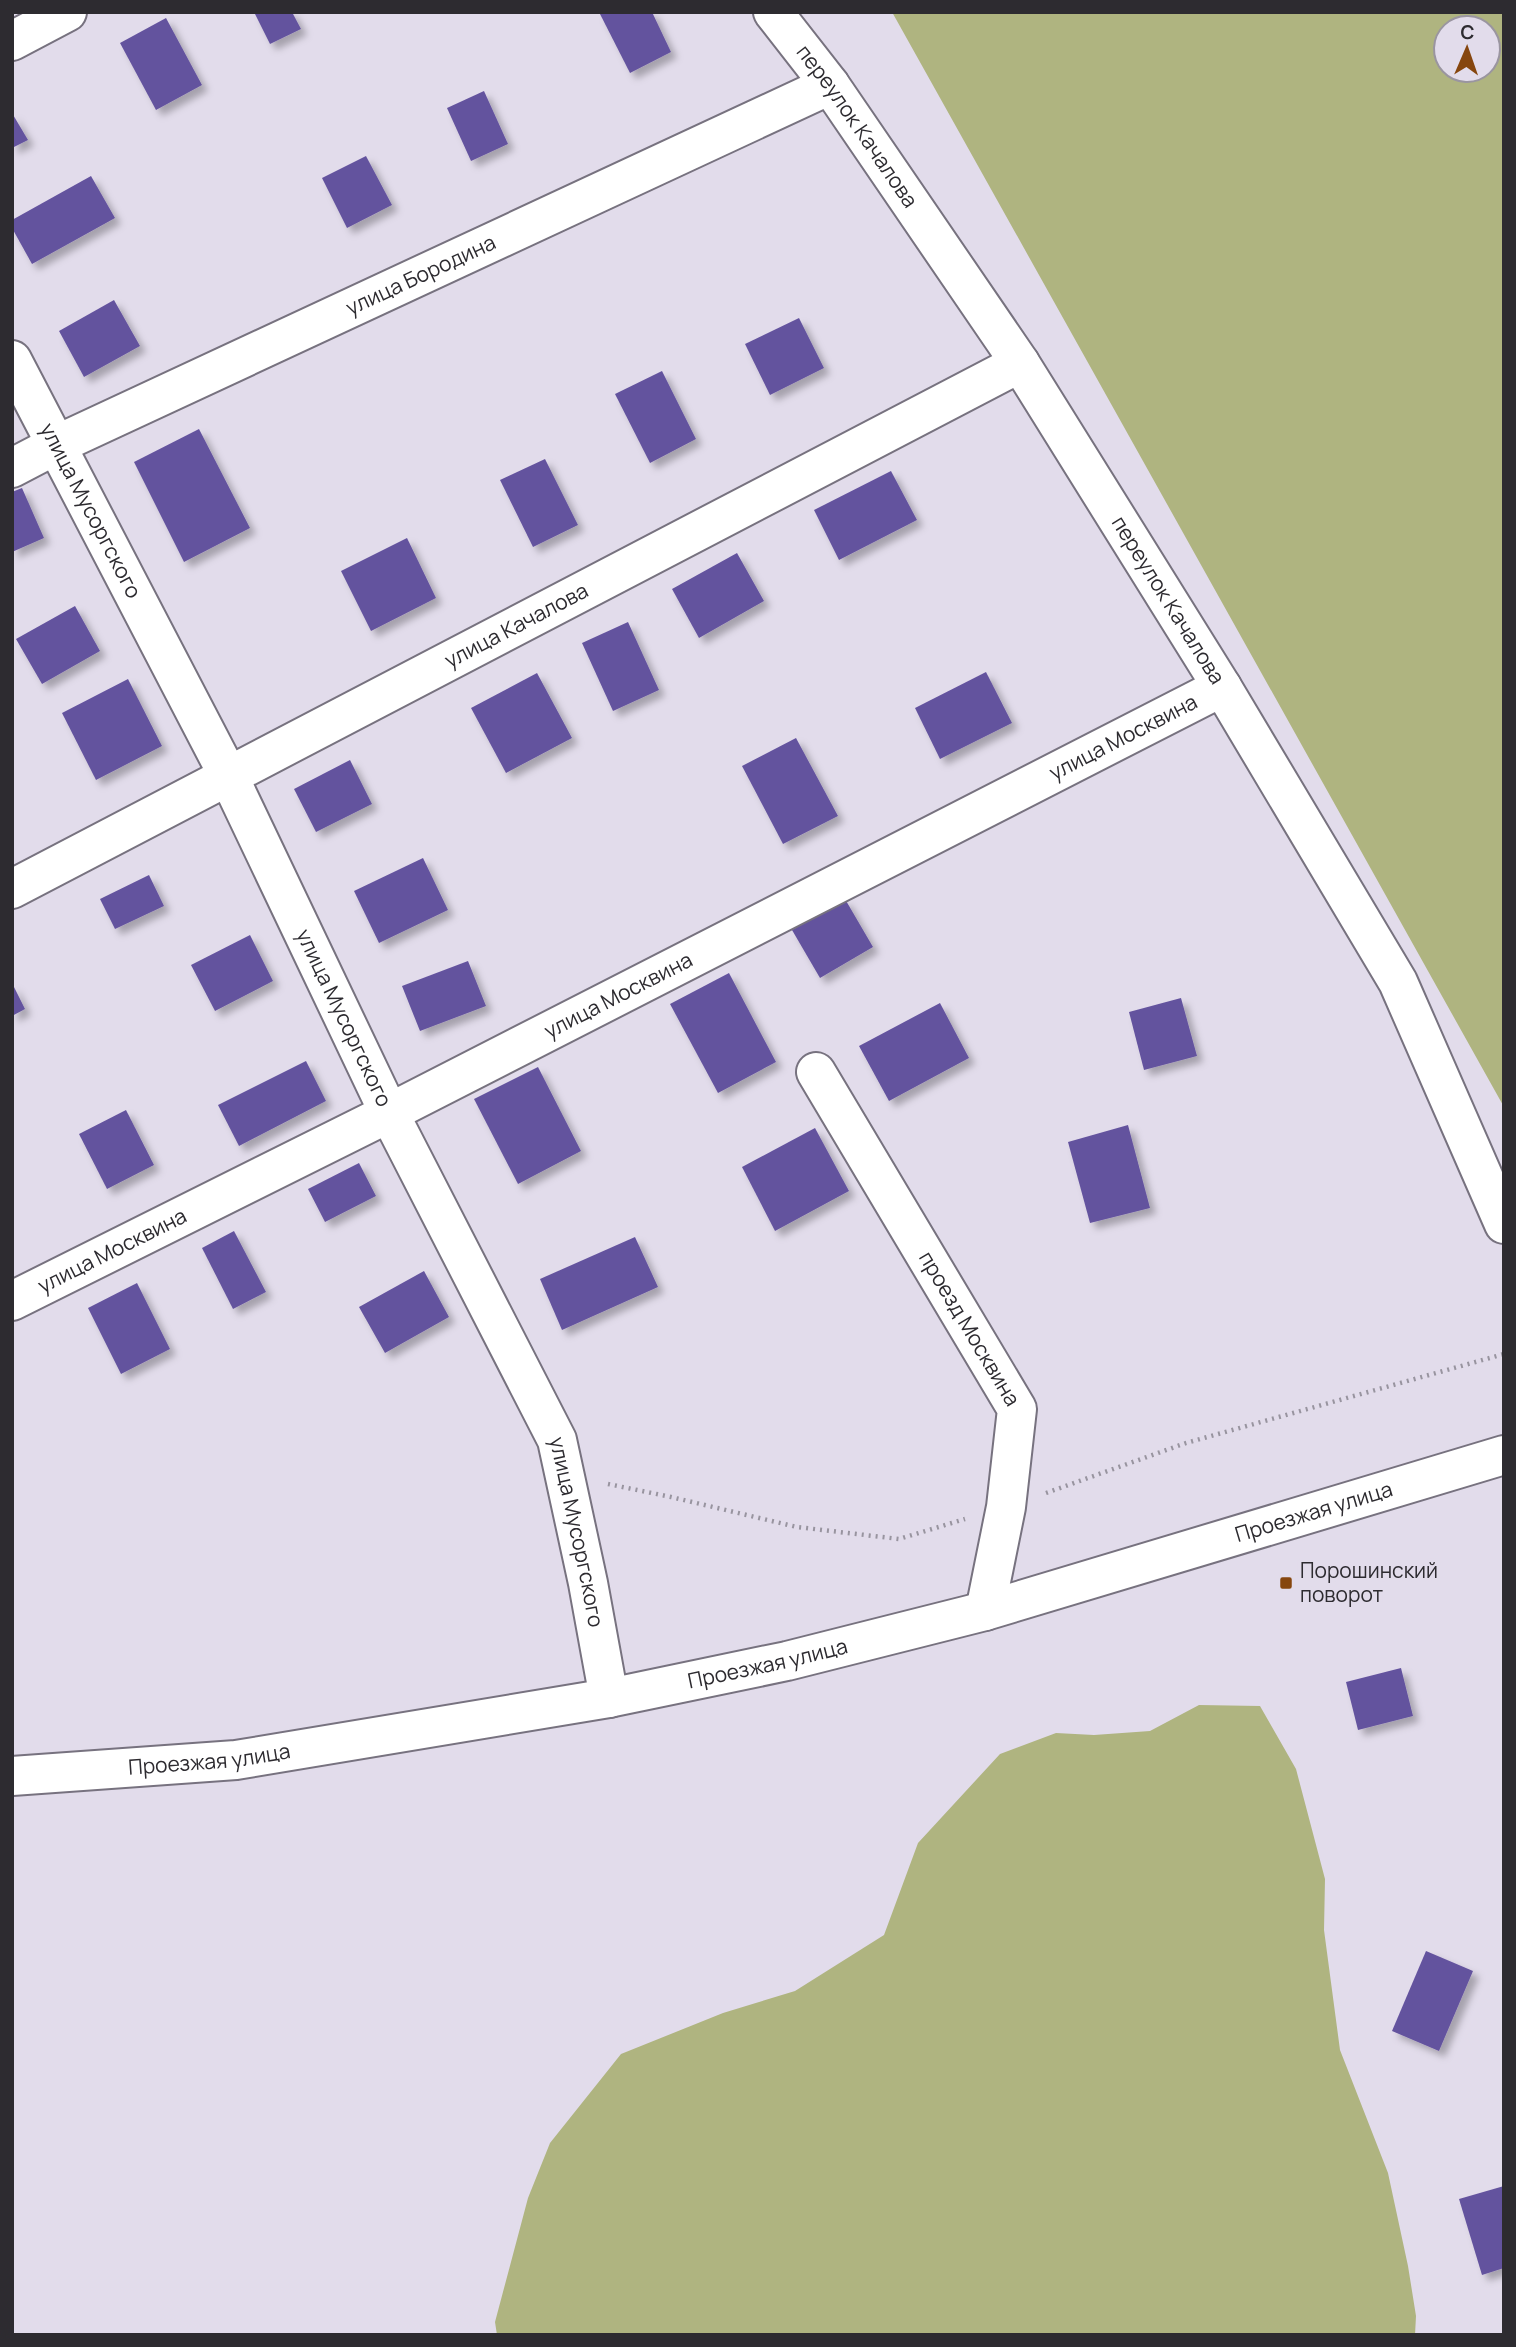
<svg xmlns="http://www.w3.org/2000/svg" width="1516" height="2347" viewBox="0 0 1516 2347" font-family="Manrope,sans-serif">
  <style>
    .green { fill: #afb480; fill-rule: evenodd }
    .building { fill: #64539e; filter: url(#shadow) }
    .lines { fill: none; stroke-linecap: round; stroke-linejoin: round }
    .minor-casing { stroke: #77727f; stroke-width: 42 }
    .major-casing { stroke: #77727f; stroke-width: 42 }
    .path { stroke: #98949f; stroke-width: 4.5; stroke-dasharray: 2 5; stroke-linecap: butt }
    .minor { stroke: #fff; stroke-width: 38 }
    .major { stroke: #fff; stroke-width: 38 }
    .poi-dot { fill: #86460e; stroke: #e2dceb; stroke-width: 2.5 }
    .labels { text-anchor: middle; stroke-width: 7; stroke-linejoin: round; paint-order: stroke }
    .street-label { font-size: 21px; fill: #2d2b30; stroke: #e2dceb }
    .poi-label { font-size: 21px; fill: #2d2b30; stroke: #e2dceb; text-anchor: start }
  </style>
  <defs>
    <filter id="shadow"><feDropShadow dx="6" dy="6" stdDeviation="3.5" flood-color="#0004"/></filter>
  </defs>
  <rect width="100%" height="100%" fill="#e2dceb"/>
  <g class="green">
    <path d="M892,12H1504V1107ZM1446,28H1488V70H1446Z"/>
    <path d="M1199,1705L1260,1706L1296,1769L1325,1879L1324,1930L1340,2050L1388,2173L1408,2266L1416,2316L1415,2335H497L495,2322L528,2198L550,2143L621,2054L723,2013L795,1991L884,1935L918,1843L1000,1754L1056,1733L1094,1735L1150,1731Z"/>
  </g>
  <g class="building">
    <path d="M254,12H292L301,29L270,44Z"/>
    <path d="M604,12H652L671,52L630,73L600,14Z"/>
    <path d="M166,18L202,85L156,110L120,43Z"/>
    <path d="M484,91L508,144L471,161L447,108Z"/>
    <path d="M12,113L28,140L12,148Z"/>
    <path d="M366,156L392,205L347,228L322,178Z"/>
    <path d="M91,176L115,218L32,264L12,228V220Z"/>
    <path d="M114,300L140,346L84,377L59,331Z"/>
    <path d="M799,318L824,368L770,395L745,344Z"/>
    <path d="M662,371L696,439L650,463L615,394Z"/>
    <path d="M199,429L250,528L184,562L134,462Z"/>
    <path d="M545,459L578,525L533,547L500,480Z"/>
    <path d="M891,471L917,520L839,560L814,510Z"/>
    <path d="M22,488L44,538L12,552V492Z"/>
    <path d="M407,538L436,598L371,631L341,571Z"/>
    <path d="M737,553L764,601L699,638L672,589Z"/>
    <path d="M75,606L100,651L42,684L16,639Z"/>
    <path d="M628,622L659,690L613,711L582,643Z"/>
    <path d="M986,672L1012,723L940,759L915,708Z"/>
    <path d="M537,673L572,738L506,773L471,708Z"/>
    <path d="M128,679L162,746L96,780L62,713Z"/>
    <path d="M796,738L838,816L783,844L742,766Z"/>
    <path d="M350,760L372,804L316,832L294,789Z"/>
    <path d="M423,858L448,910L379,943L354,891Z"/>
    <path d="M149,875L164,906L115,929L100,899Z"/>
    <path d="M845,899L873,947L820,978L792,930Z"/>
    <path d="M250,935L273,981L215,1011L191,965Z"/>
    <path d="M468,961L486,1006L420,1031L402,986Z"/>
    <path d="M729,973L776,1062L718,1093L670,1004Z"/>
    <path d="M12,983L25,1009L12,1016Z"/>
    <path d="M1181,998L1197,1056L1144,1070L1129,1012Z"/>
    <path d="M940,1003L969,1058L889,1101L859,1046Z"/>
    <path d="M306,1061L326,1101L239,1146L218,1105Z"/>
    <path d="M538,1067L581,1151L518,1184L474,1099Z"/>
    <path d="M126,1110L154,1165L107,1189L79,1134Z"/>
    <path d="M1128,1125L1150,1208L1090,1223L1068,1142Z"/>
    <path d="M815,1128L849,1191L775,1231L742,1167Z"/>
    <path d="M359,1163L376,1196L325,1222L308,1189Z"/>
    <path d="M234,1231L266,1292L233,1309L202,1248Z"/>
    <path d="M635,1237L658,1287L562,1330L540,1279Z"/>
    <path d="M424,1271L449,1317L385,1353L359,1307Z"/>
    <path d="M137,1283L170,1349L121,1374L88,1308Z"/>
    <path d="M1401,1668L1413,1716L1358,1730L1346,1682Z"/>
    <path d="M1426,1951L1473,1971L1439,2051L1392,2031Z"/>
    <path d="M1504,2186V2268L1482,2275L1459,2199Z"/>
  </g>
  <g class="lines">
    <g class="minor-casing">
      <g id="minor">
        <path id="s1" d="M773,12L830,85L1020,363L1222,687L1398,982L1504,1224"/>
        <path d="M12,41L67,12"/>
        <path id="s2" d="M12,360L228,775L389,1113L557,1440L588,1583L609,1698"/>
        <path id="s3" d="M12,468L56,445L830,85"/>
        <path id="s4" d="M12,889L1020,363"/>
        <path id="s5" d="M816,1072L1017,1409L1006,1507L985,1611"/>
        <path id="s6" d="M12,1301L389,1113L1222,687"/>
      </g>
    </g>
    <g class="major-casing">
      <g id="major">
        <path id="s7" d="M12,1776L236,1760L609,1698L787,1661L985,1611L1504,1455"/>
      </g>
    </g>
    <g class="path">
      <path d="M608,1484L671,1497L797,1527L899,1539L965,1519"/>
      <path d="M1046,1493L1186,1443L1504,1354"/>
    </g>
    <use href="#minor" class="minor"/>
    <use href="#major" class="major"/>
  </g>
  <rect class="poi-dot" x="1279" y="1576" width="14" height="14" rx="3.5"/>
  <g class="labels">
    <g class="street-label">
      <text dy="7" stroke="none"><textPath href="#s1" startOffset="142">переулок Качалова</textPath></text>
      <text dy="7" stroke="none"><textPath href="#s3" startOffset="452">улица Бородина</textPath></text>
      <text dy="7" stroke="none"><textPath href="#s2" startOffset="170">улица Мусоргского</textPath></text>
      <text dy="7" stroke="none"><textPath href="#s1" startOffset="709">переулок Качалова</textPath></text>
      <text dy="7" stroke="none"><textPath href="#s4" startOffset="569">улица Качалова</textPath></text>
      <text dy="7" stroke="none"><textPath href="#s6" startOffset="1246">улица Москвина</textPath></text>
      <text dy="7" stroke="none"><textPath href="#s6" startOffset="679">улица Москвина</textPath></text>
      <text dy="7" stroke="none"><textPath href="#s2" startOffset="737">улица Мусоргского</textPath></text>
      <text dy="7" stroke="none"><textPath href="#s6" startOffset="112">улица Москвина</textPath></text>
      <text dy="7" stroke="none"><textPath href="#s5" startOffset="299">проезд Москвина</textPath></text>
      <text dy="7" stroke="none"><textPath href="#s7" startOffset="1332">Проезжая улица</textPath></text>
      <text dy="7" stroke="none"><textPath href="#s2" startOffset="1304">улица Мусоргского</textPath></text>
      <text dy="7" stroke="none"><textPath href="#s7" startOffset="765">Проезжая улица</textPath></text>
      <text dy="7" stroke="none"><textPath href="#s7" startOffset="198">Проезжая улица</textPath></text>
    </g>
    <g class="poi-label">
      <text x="1300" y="1578">Порошинский<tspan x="1300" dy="24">поворот</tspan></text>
    </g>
  </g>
  <rect width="1516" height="2347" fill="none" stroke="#2d2b30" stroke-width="28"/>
  <g transform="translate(1467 49) rotate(2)"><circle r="33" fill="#e2dceb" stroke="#9a95a0" stroke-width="2"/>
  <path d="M0-5L12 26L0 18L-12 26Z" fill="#86460e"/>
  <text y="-10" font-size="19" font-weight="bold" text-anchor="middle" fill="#2d2b30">С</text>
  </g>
</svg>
